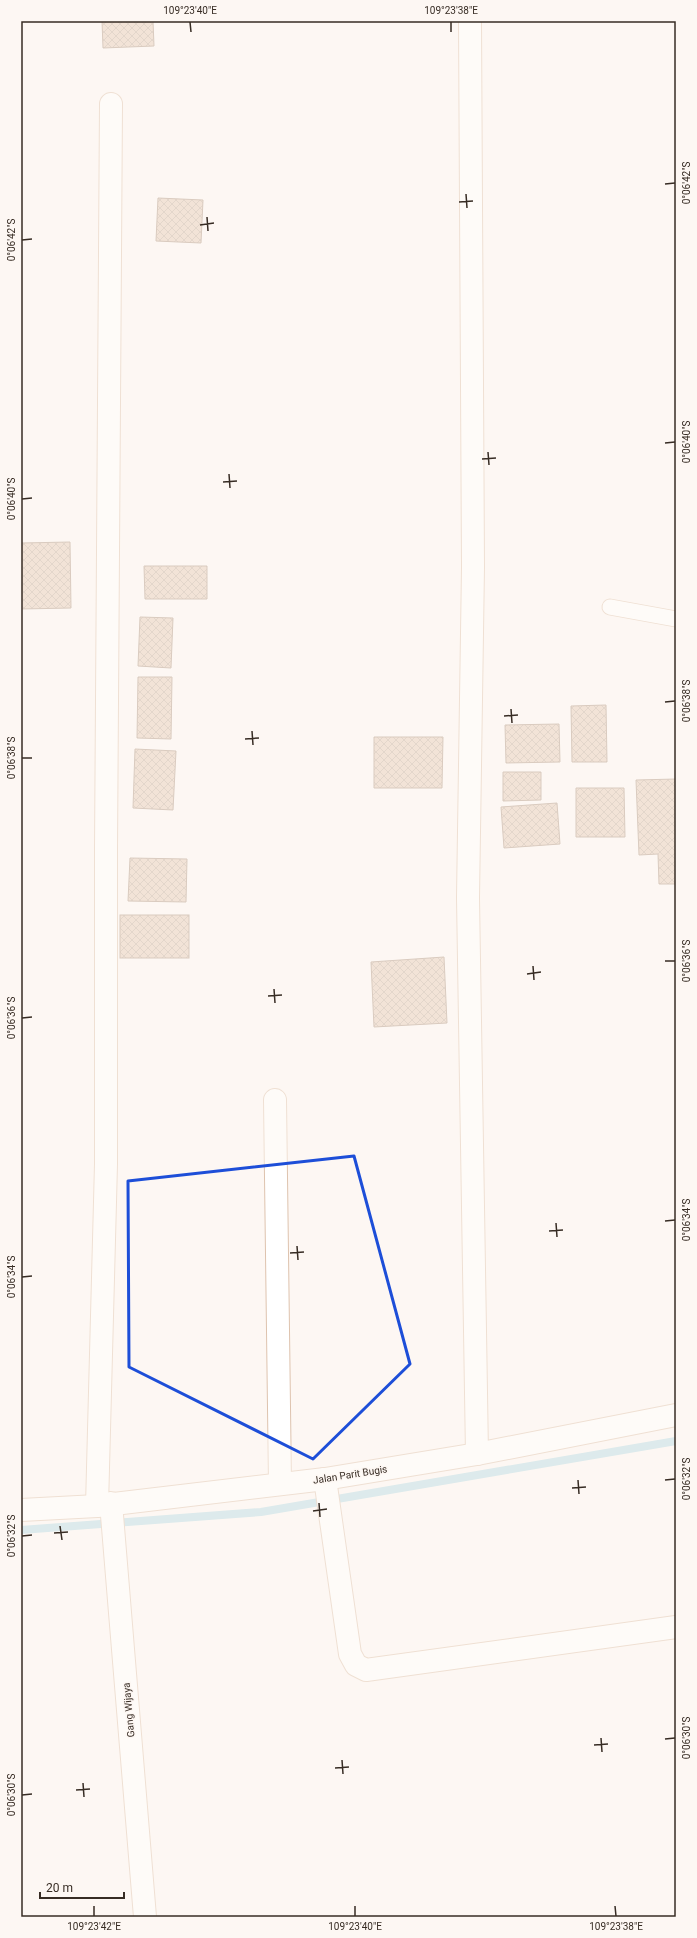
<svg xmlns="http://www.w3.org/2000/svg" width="697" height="1938" viewBox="0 0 697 1938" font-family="Roboto,sans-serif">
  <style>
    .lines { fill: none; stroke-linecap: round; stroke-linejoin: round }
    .stream { stroke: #b5d9e4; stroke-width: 8 }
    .building { fill: url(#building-cross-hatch); stroke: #af9582 }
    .service-casing { stroke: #dec3ae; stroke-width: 17 }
    .minor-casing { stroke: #dec3ae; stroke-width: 24 }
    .service { stroke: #fff; stroke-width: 15 }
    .minor { stroke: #fff; stroke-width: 22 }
    .marked { fill: none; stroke: #1d4ed8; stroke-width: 3; stroke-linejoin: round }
    .ticks { fill: none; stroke: #372c24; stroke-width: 1.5 }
    .labels { text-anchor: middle; stroke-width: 3; stroke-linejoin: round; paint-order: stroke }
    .street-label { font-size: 10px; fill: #372c24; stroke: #fdf7f3 }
    .neatline { fill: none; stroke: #372c24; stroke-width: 1.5 }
    .ticks-label { font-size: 10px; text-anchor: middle; fill: #372c24 }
  </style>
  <defs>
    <pattern id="building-cross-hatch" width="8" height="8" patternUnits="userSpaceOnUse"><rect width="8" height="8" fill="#e4cab6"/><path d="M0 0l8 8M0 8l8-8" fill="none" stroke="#c4ae9c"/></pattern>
  </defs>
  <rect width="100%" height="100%" fill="#fdf7f3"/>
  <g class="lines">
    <path class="stream" d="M21,1530L261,1512L676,1441"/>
  </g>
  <g class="building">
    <path d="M102,21H153L154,46L103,48Z"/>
    <path d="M158,198L203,200L201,243L156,241Z"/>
    <path d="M70,542L71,608L21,609V543Z"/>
    <path d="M144,566H207V599H145Z"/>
    <path d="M140,617L173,618L171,668L138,666Z"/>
    <path d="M138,677H172L171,739L137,738Z"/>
    <path d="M606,705L607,762H572L571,706Z"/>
    <path d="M559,724L560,762L506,763L505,725Z"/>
    <path d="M374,737H443L442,788H374Z"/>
    <path d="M135,749L176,751L173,810L133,808Z"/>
    <path d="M503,772H541V800L503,801Z"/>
    <path d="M676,779V884H659L658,854L639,855L636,780Z"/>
    <path d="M576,788H624L625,837H576Z"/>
    <path d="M557,803L560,844L504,848L501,807Z"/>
    <path d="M130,858L187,859L186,902L128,901Z"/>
    <rect x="120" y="915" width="69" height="43"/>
    <path d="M444,957L447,1023L374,1027L371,962Z"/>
  </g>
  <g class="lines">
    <g class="service-casing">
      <path id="service" d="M610,607L676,619"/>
    </g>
    <g class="minor-casing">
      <g id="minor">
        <path d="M470,21L473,567L468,898L477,1454"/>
        <path d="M275,1100L280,1484"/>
        <path d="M325,1479L350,1654L356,1665L366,1670L676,1627"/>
        <path d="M111,1503L145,1917"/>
        <path d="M97,1506L106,1164V850L111,104"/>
        <path d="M21,1510L97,1506L325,1479L477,1454L676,1415"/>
      </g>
    </g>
    <use href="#service" class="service"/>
    <use href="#minor" class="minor"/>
  </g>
  <path d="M0 0H697V1938H0ZM354,1156L410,1364L313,1459L129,1367L128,1181Z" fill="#fdf7f3" fill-opacity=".55" fill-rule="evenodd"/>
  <path class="marked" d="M354,1156L410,1364L313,1459L129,1367L128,1181Z"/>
  <path class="ticks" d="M190,22L191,32M451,22V32M665,184L675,183M466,194L467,208M459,202L473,201M207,217L208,231M200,225L214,223M22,240L32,239M665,443L675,442M488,452L489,465M482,459L496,458M229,474L230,488M223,482L237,481M22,499L32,498M665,702L675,701M511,709L512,723M504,716L518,715M252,731L253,745M245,739L259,738M22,758H32M665,961H675M533,966L534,980M527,974L541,972M274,989L275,1003M268,996L282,995M22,1018L32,1017M665,1221L675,1220M556,1223L557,1237M549,1231L563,1230M297,1246L298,1260M290,1253L304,1252M22,1277L32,1276M578,1480L579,1494M665,1480L675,1479M572,1488L586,1487M319,1503L320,1517M313,1511L327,1509M60,1526L62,1540M54,1533L68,1532M22,1536L32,1535M601,1738L602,1752M665,1739L675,1738M594,1745L608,1744M342,1760L343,1774M335,1768L349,1767M83,1783L84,1797M76,1790L90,1789M22,1795L32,1794M94,1906V1916M355,1906V1916M615,1906L616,1916"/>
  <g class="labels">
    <g class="street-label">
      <text transform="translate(350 1474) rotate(-9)" y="4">Jalan Parit Bugis</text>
      <text transform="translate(128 1710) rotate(-95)" y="4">Gang Wijaya</text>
    </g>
  </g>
  <rect width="697" height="1938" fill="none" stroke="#fdf7f3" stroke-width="44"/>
  <path d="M40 1892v6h84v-6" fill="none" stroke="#372c24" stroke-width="2"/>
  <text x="46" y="1892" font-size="12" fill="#372c24" stroke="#fdf7f3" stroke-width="3" paint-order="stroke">20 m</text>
  <rect x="22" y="22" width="653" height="1894" class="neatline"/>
  <g class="ticks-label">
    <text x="190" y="14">109°23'40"E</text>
    <text x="451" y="14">109°23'38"E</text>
    <text transform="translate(686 183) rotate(-90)" y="4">0°06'42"S</text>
    <text transform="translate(11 240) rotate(-90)" y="4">0°06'42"S</text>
    <text transform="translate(686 442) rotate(-90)" y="4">0°06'40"S</text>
    <text transform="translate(11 499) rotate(-90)" y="4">0°06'40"S</text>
    <text transform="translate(686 701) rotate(-90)" y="4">0°06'38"S</text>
    <text transform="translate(11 758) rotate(-90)" y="4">0°06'38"S</text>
    <text transform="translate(686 961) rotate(-90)" y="4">0°06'36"S</text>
    <text transform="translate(11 1018) rotate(-90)" y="4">0°06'36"S</text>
    <text transform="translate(686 1220) rotate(-90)" y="4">0°06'34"S</text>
    <text transform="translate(11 1277) rotate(-90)" y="4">0°06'34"S</text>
    <text transform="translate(686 1479) rotate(-90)" y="4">0°06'32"S</text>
    <text transform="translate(11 1536) rotate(-90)" y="4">0°06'32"S</text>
    <text transform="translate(686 1738) rotate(-90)" y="4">0°06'30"S</text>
    <text transform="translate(11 1795) rotate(-90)" y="4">0°06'30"S</text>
    <text x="94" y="1930">109°23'42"E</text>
    <text x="355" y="1930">109°23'40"E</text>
    <text x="616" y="1930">109°23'38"E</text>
  </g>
</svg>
